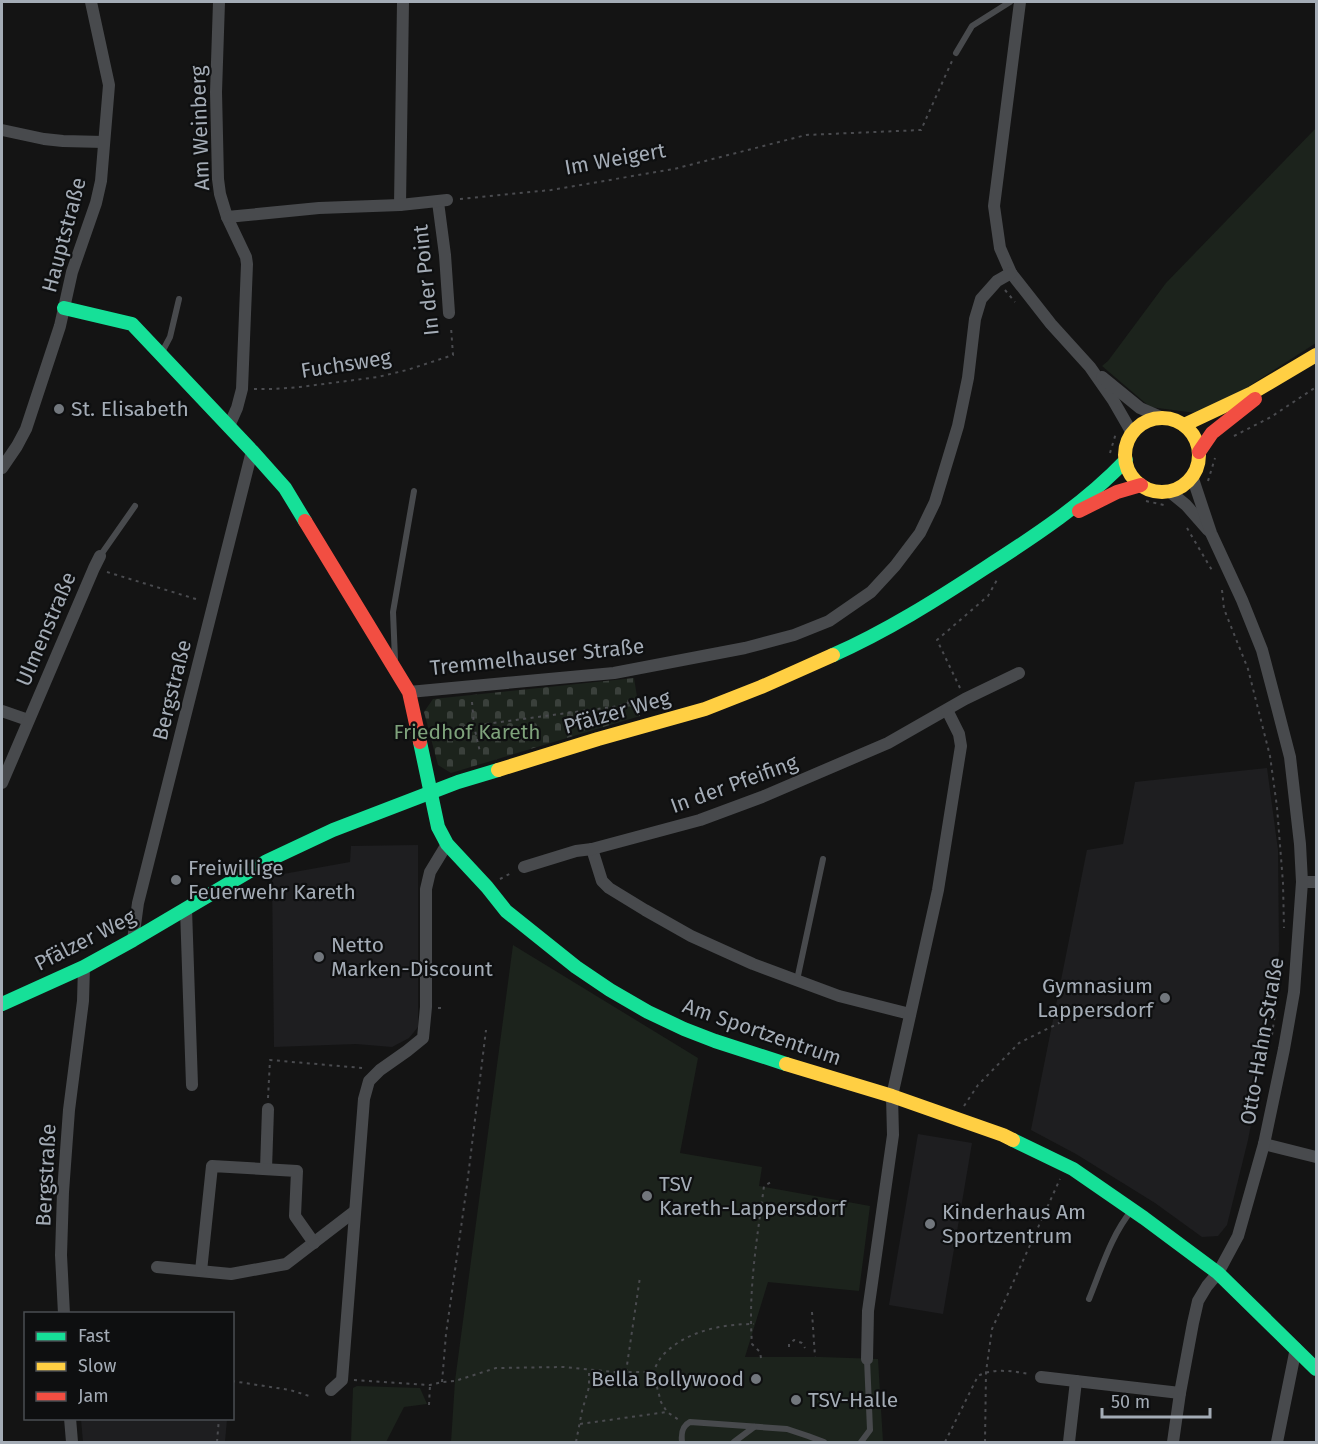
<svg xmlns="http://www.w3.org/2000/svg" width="1318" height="1444" viewBox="0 0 1318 1444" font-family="'Fira Sans',sans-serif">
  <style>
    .built { fill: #1e1e20 }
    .green { fill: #1c231c }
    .cemetery { fill: url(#cemetery-stones) }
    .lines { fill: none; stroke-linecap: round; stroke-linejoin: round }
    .path { stroke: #4a4b4f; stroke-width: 2; stroke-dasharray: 3 4.5; stroke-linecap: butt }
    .lane { stroke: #484a4d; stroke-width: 6 }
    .street { stroke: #484a4d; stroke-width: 12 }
    .fast { stroke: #16e098; stroke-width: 14 }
    .slow { stroke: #ffcf43; stroke-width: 14 }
    .jam { stroke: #f24e42; stroke-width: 14 }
    .poi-dot { fill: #72777d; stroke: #0e0f10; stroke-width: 2 }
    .labels { text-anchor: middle; stroke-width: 4.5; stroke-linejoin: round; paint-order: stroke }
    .street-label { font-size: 21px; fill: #a4acb6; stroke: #0e0f10 }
    .poi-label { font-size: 21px; fill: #a4acb6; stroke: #0e0f10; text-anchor: start }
    .park-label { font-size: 21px; fill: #7ea27b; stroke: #0e0f10 }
  </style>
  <defs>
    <pattern id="cemetery-stones" width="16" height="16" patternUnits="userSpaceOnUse" patternTransform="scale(1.5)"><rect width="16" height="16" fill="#1c231c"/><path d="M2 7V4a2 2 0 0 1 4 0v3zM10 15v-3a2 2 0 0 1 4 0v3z" fill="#3a403b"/></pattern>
  </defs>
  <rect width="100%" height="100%" fill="#141414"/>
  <g class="built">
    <path d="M1267,768L1278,850L1279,950L1266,1046L1248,1140L1227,1225L1218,1236L1202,1237L1155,1203L1076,1154L1031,1130L1087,850L1123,844L1135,782Z"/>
    <path d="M418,845V1027L409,1038L392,1047L356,1044L274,1047L272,876L350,862L351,846Z"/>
    <path d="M918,1134L972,1143L943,1314L889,1305Z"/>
    <path d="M81,1419H227L225,1442H83Z"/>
  </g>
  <g class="green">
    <path d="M1316,128V343L1243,390L1196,413L1150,407L1102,366L1108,361L1166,283Z"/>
    <path d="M513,945L698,1058L680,1153L762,1167L759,1186L870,1206L859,1291L768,1282L745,1357H821L878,1359L883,1442H451L455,1381Z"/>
    <path d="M357,1386L420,1388L427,1404L404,1407L386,1442H351L353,1388Z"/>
  </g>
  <path class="cemetery" d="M634,678L640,716L451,773L438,765L424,712L433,699Z"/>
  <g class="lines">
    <g class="path">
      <path d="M460,199L551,190L674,169L806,135L921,130L952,61"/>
      <path d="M1005,290L1015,302"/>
      <path d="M254,389H273L300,387L378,377L407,370L453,355L451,327"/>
      <path d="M1234,436L1271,417L1316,387"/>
      <path d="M1110,453L1116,433"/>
      <path d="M1208,481L1215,458"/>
      <path d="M1146,501L1164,505"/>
      <path d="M1187,528L1213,572"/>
      <path d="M107,572L199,600"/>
      <path d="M1222,590L1224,609L1248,669L1270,756L1277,807L1283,883L1284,928"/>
      <path d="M960,688L937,640L988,596L998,578"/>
      <path d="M472,702L474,726L480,752"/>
      <path d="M434,731L619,706L636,700"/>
      <path d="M500,879L513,872"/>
      <path d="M438,1008H444"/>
      <path d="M1272,1035L1282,963"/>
      <path d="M268,1098L270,1060L362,1068"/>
      <path d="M964,1106L978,1085L1019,1043L1063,1021"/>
      <path d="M812,1312L815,1357"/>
      <path d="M789,1347V1344L794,1340L802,1343L805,1348"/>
      <path d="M761,1358L760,1352L752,1344C748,1291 757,1239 764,1186L773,1181"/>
      <path d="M626,1372L640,1277"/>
      <path d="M653,1372L661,1402L667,1412L679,1420"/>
      <path d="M354,1380L430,1385L442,1382L455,1381L496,1368L564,1367L613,1372H653C656,1366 659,1359 663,1355C686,1331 722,1324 754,1324"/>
      <path d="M232,1381L290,1390L309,1396"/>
      <path d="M442,1382L446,1334L467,1185L486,1030"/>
      <path d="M429,1405L430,1385"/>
      <path d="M580,1424L667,1412"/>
      <path d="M217,1442L219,1418"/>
      <path d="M576,1442L582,1411L589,1387V1369"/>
      <path d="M945,1442L978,1376C993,1368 1013,1371 1029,1374"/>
      <path d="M985,1442L986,1372L992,1329L1060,1179"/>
    </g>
    <g class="lane">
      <path d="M956,53L972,26L1010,2"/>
      <path d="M161,354L170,337L179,299"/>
      <path d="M100,556L135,506"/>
      <path d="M395,659L393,612L414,491"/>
      <path d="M797,980L823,859"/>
      <path d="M1089,1299C1101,1270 1111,1235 1132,1210"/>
      <path d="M682,1442C681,1433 682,1426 690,1422L787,1429L808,1436L824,1442"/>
      <path d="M734,1442L754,1427"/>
      <path d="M861,1442L870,1430L867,1359"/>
    </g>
    <g class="street">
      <path d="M219,2L216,92L218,179L220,194L227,217L246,257L247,264L242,389L237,408L229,426"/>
      <path d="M1020,2L994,206L1000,248L1011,273L1051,324L1090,367L1113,400L1132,433"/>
      <path d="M2,130L44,139L63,141L104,142"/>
      <path d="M438,202L445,255L449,313"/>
      <path d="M400,205L403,2"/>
      <path d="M227,217L319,208L400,205L447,200"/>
      <path d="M1102,377L1140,408L1163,418"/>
      <path d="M2,468L17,446L26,429L60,326L72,272L96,203L101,181L109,85L91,2"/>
      <path d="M1169,491L1186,505L1208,530"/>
      <path d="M409,692L614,673L745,648L794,635L829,621L871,592L895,566L920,533L935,502L958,426L968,378L975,319L981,299L997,281L1011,273"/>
      <path d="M2,711L28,720"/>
      <path d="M2,783L94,568L100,556"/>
      <path d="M592,849L602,881L609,888L645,910L691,936L753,964L839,996L910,1014"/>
      <path d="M524,867L576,851L592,849L700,820L762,797L888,743L965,699L1019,673"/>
      <path d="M1302,882H1316"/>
      <path d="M186,909L192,1085"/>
      <path d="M133,940L138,903L252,451"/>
      <path d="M1264,1144L1316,1157"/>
      <path d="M266,1169L268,1109"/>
      <path d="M157,1267L231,1274L286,1264L355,1211"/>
      <path d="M201,1271L212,1166L297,1171L295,1216L314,1243"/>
      <path d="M64,1314L61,1255L63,1192L69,1110L83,1001L84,967"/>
      <path d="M867,1359L868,1311L893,1135L892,1096L938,890L961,746L959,734L947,710"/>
      <path d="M1041,1377L1180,1393"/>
      <path d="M331,1390L342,1380L364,1099L369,1081L380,1070L407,1051L423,1038L426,1007V889L430,872L447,844"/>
      <path d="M70,1418L72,1442"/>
      <path d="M1069,1442L1076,1381"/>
      <path d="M1173,1442L1180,1393L1193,1323L1198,1301L1207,1286L1218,1273L1238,1236L1264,1144L1284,1049L1294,992L1302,882L1300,844L1290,757L1276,703L1262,650L1242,600L1211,533L1192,476"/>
      <path d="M1277,1442L1296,1348"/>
    </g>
    <g class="fast">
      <path d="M64,308L132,324L252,451L285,488L305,521"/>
      <path d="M833,655C887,631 936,600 985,568C1035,536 1085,503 1126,460"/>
      <path d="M420,742L438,827L447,844L487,887L506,911L576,967L610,990L648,1012L684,1029L715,1041L786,1064"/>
      <path d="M2,1004L84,967L133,940L267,861L333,830L458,782L498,770"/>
      <path d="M1013,1140L1073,1169L1144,1218L1218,1273L1316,1369"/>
    </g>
    <g class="slow">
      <circle cx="1162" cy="455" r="37"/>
      <path d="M1184,425L1252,393L1316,355"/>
      <path d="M498,770L598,739L705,709L761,687L833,655"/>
      <path d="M786,1064L892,1096L1003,1135L1013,1140"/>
    </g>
    <g class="jam">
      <path d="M1199,452L1212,433L1255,399"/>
      <path d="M1079,511L1117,492L1141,485"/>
      <path d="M305,521L409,692L420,742"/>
    </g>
  </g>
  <g class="poi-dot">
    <circle cx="59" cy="409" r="6"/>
    <circle cx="176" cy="880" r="6"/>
    <circle cx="319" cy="957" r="6"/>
    <circle cx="1165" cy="998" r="6"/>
    <circle cx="647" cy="1196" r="6"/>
    <circle cx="930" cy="1224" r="6"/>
    <circle cx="756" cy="1379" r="6"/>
    <circle cx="796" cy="1400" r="6"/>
  </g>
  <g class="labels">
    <g class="street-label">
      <text transform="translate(200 128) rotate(-92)" y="7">Am Weinberg</text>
      <text transform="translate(615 159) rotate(-10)" y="7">Im Weigert</text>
      <text transform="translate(64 235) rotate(-75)" y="7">Hauptstraße</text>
      <text transform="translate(426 280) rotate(-96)" y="7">In der Point</text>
      <text transform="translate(346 364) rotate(-9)" y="7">Fuchsweg</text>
      <text transform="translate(46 629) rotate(-67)" y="7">Ulmenstraße</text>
      <text transform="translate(537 657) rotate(-6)" y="7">Tremmelhauser Straße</text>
      <text transform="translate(172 690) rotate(-76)" y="7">Bergstraße</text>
      <text transform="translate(617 712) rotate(-16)" y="7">Pfälzer Weg</text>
      <text transform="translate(734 784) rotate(-20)" y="7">In der Pfeifing</text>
      <text transform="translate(85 940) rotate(-27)" y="7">Pfälzer Weg</text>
      <text transform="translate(762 1032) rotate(19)" y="7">Am Sportzentrum</text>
      <text transform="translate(1262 1041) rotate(-80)" y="7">Otto-Hahn-Straße</text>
      <text transform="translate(46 1175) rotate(-87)" y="7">Bergstraße</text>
    </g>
    <g class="poi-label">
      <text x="71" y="416">St. Elisabeth</text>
      <text x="188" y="875">Freiwillige<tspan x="188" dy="24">Feuerwehr Kareth</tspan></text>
      <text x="331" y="952">Netto<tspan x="331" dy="24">Marken-Discount</tspan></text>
      <text x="1153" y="993" text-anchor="end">Gymnasium<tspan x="1153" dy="24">Lappersdorf</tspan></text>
      <text x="659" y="1191">TSV<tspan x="659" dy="24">Kareth-Lappersdorf</tspan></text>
      <text x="942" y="1219">Kinderhaus Am<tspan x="942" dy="24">Sportzentrum</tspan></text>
      <text x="744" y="1386" text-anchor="end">Bella Bollywood</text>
      <text x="808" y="1407">TSV-Halle</text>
    </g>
    <g class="park-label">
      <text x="467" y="739">Friedhof Kareth</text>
    </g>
  </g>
  <rect width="1318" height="1444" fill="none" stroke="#a4acb6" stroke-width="6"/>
  <rect x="24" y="1312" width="210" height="108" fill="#0e0f10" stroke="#4a4e52" stroke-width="1.5"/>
  <rect x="36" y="1332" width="30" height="9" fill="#16e098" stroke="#4a4e52" stroke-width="1.5"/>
  <text x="78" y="1342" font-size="18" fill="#a4acb6">Fast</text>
  <rect x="36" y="1362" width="30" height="9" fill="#ffcf43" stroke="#4a4e52" stroke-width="1.5"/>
  <text x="78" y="1372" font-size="18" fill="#a4acb6">Slow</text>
  <rect x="36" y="1392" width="30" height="9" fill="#f24e42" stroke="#4a4e52" stroke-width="1.5"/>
  <text x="78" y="1402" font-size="18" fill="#a4acb6">Jam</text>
  <path d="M1102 1408v9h108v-9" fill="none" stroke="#a4acb6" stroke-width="3"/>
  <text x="1111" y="1408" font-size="18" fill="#a4acb6" stroke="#0e0f10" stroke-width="4.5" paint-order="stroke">50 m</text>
</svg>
